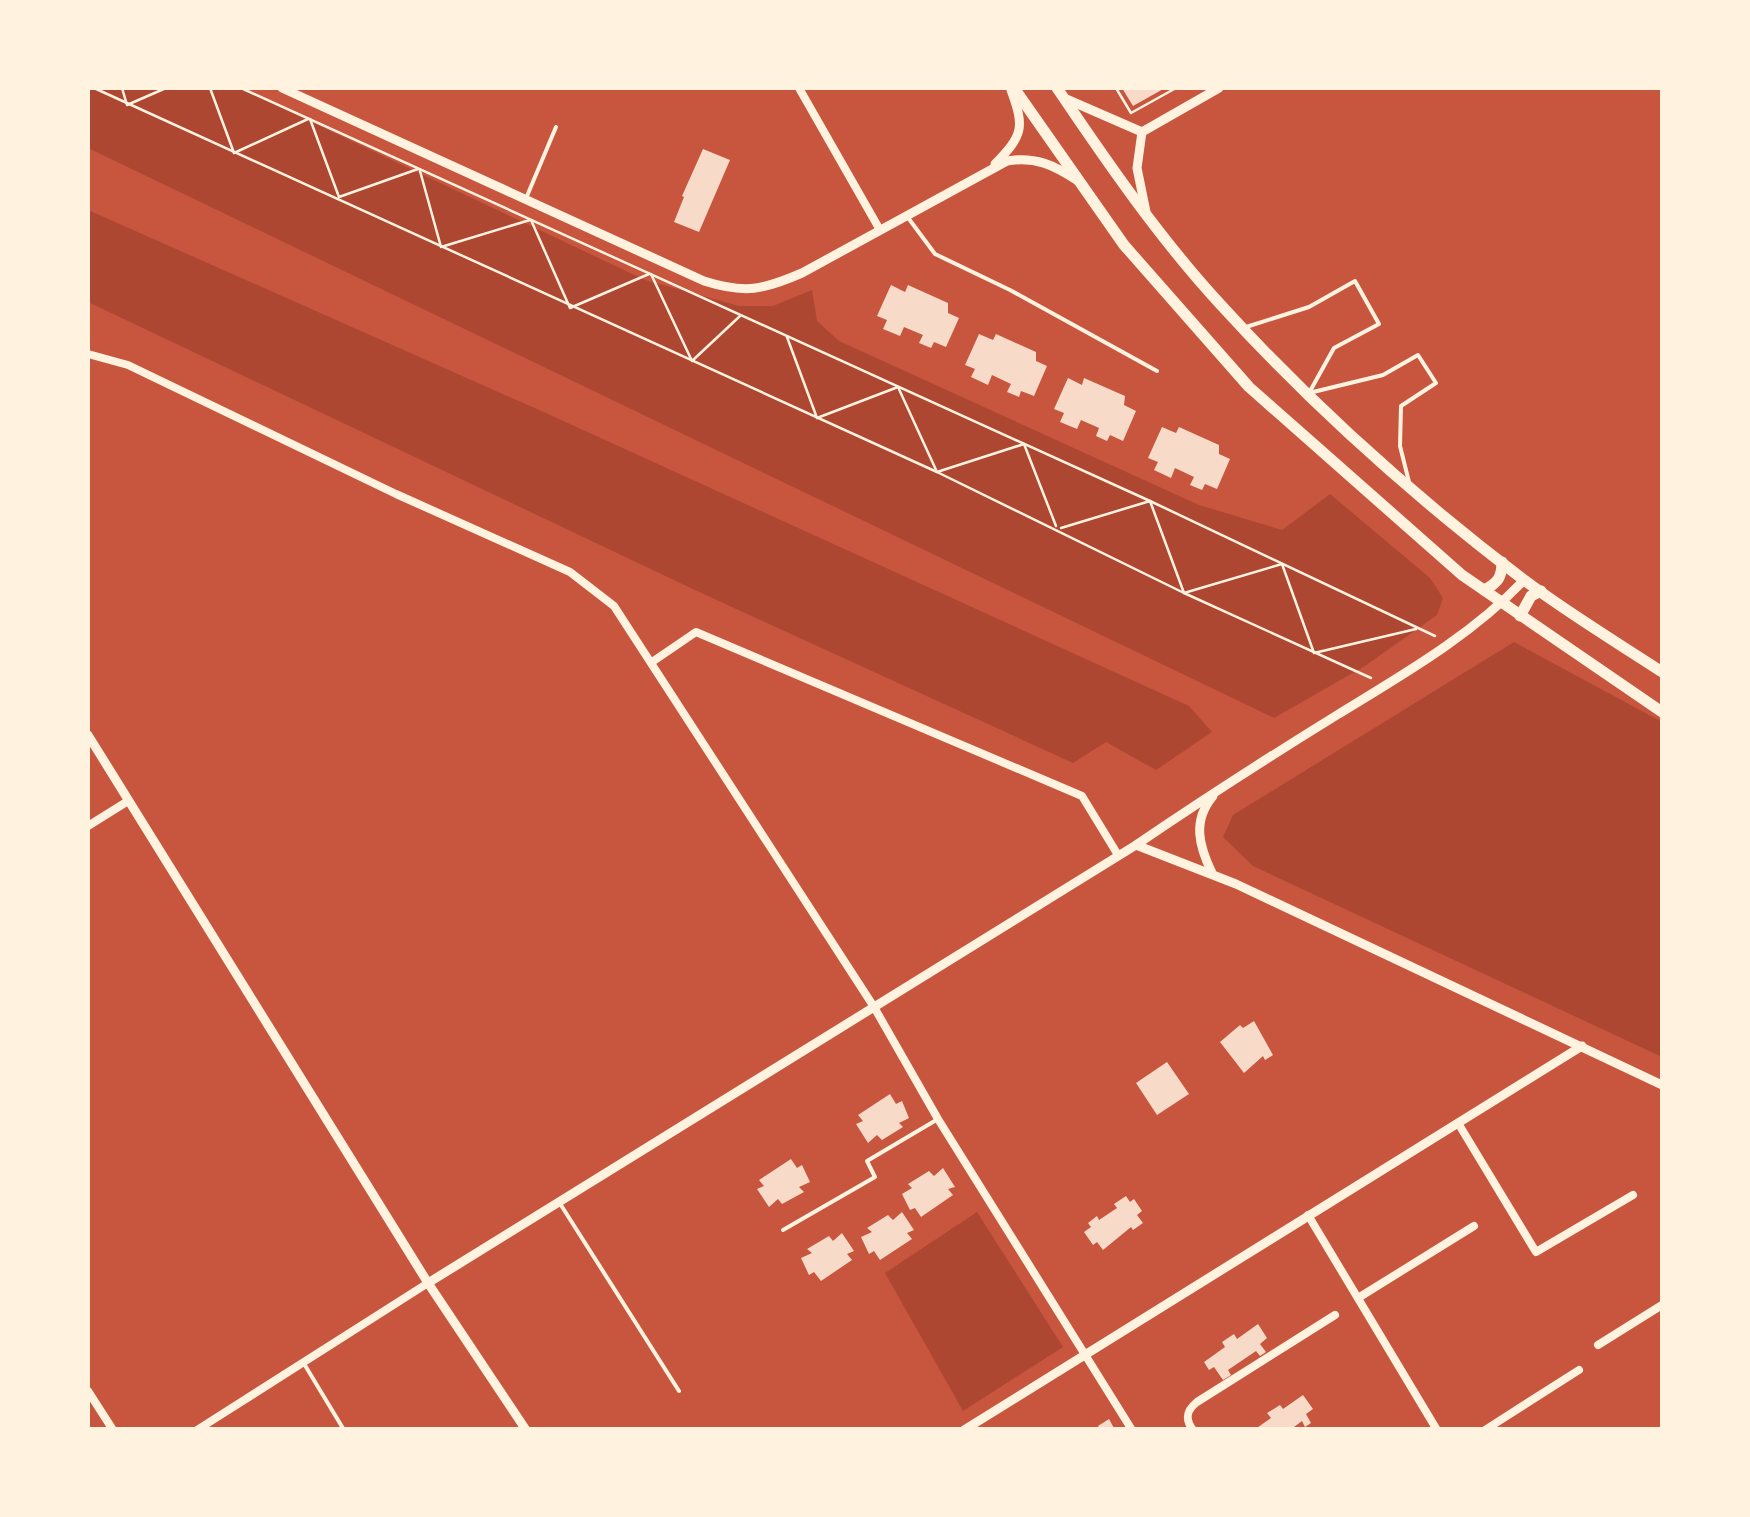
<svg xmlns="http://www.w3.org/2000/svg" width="1750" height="1517" viewBox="0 0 1750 1517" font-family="Overpass,sans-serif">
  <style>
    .green { fill: #ae4732 }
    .building { fill: #f7dbc8 }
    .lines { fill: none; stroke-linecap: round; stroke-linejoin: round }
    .path { stroke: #fff3e0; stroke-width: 2.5 }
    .service { stroke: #fff3e0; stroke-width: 4 }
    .minor { stroke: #fff3e0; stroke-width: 8 }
    .tertiary { stroke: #fff3e0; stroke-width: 9 }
    .primary { stroke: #fff3e0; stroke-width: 11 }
  </style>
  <rect width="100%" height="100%" fill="#c8553d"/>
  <g class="green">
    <path d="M88,88H240L645,280L739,306H773L812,290L817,321L839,341L1199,505L1282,530L1330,494L1430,578L1443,598L1437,615L1365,666L1274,718L88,148Z"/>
    <path d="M88,210L548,414L1189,706L1212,732L1156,770L1106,742L1073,763L697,591L88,302Z"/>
    <path d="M1514,642L1662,722V1057L1253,866L1223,837L1233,815Z"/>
    <path d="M977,1212L1063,1347L963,1411L885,1273Z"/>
  </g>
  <g class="building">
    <path d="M1122,88H1165L1133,106Z"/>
    <path d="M703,149L730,160L699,232L674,222L684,197L682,196Z"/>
    <path d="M891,285L905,292L908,285L948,303V313L959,318L946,347L934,342L931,348L919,343L923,335L904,327L900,336L883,329L887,320L877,316Z"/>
    <path d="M979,334L993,340L996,334L1036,352V361L1047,366L1034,396L1021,391L1019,397L1007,392L1011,384L992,375L988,385L971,377L975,369L965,365Z"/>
    <path d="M1068,378L1082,385L1084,378L1125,396L1124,405L1136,411L1123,441L1110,435L1107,441L1096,436L1099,428L1081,420L1077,429L1060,422L1064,413L1054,409Z"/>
    <path d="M1162,427L1176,433L1179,427L1219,445V454L1230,459L1217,489L1205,484L1202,490L1190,485L1194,477L1175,468L1171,478L1154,470L1158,462L1148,458Z"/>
    <path d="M1254,1021L1273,1055L1265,1060L1263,1056L1244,1073L1220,1042L1240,1025L1243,1028Z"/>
    <path d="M1167,1062L1189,1094L1157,1115L1136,1083Z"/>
    <path d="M890,1094L896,1104L902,1101L909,1118L899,1123L903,1127L882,1140L877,1135L868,1143L856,1124L863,1121L858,1115Z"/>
    <path d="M791,1159L797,1168L802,1165L810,1182L799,1187L804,1192L782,1204L778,1199L769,1207L757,1189L764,1186L759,1180Z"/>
    <path d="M943,1168L955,1187L948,1189L953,1195L921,1217L915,1208L910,1210L902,1194L912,1188L908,1184L929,1171L934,1176Z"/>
    <path d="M1126,1196L1130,1202L1134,1199L1142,1211L1137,1215L1143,1223L1133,1230L1131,1227L1103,1250L1097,1242L1093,1245L1084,1232L1091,1227L1088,1223L1097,1216L1099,1220L1117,1208L1114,1204Z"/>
    <path d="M902,1212L914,1230L907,1233L912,1239L880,1260L874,1251L869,1254L861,1237L872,1232L867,1228L888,1215L893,1220Z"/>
    <path d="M842,1233L854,1251L847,1254L852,1260L821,1281L814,1272L809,1275L801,1258L812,1253L807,1249L829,1236L833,1241Z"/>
    <path d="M1258,1324L1267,1338L1260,1344L1266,1352L1260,1356L1256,1351L1228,1370L1231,1375L1223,1380L1214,1367L1209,1370L1204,1362L1225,1347L1222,1342L1234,1334L1237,1339Z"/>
    <path d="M1303,1395L1313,1409L1306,1414L1311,1423L1305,1427L1302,1421L1290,1430H1254L1271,1418L1267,1413L1280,1405L1283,1409Z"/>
    <path d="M1109,1419L1115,1430H1100L1098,1426Z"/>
  </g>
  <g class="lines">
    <g class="path">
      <path d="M94,88L937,472L1184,593L1371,678"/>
      <path d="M122,88L127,105L166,88"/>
      <path d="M210,88L234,153L308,119"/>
      <path d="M241,88L1150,501L1435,636"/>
      <path d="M1116,88L1131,113L1176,88"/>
      <path d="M310,119L339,197L418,169"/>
      <path d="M420,171L441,247L530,220"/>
      <path d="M531,220L570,308L649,274"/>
      <path d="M651,274L692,361L740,316"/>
      <path d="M787,337L817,418L898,387L937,472L1024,444L1056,526"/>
      <path d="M1061,528L1150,501L1184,593L1282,564L1314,653L1416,629"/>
    </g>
    <g class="service">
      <path d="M527,196L556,127"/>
      <path d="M909,219L935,254L1010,290L1157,371"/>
      <path d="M1246,327L1309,307L1355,281L1379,324L1334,348L1309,393L1383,375L1418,355L1436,383L1401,406L1400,446L1409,482"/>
      <path d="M559,1202L679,1391"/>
      <path d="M783,1230L875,1177L867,1161L938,1119"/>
      <path d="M303,1362L344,1430"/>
    </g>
    <g class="minor">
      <path d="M799,88L880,230"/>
      <path d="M88,354L128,365L396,494L570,572L614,606L874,1007L938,1119L1132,1430"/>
      <path d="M652,662L696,632L1082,796L1118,855"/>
      <path d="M88,826L128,801"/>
      <path d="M1458,1123L1536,1252L1633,1195"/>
      <path d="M1308,1215L1437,1430"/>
      <path d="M1358,1298L1474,1226"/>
      <path d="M1598,1345L1662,1305"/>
      <path d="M88,1391L113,1430"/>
      <path d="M197,1430L428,1283"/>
      <path d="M1193,1430C1184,1418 1187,1410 1197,1402L1335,1315"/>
      <path d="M1485,1430L1579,1370"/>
    </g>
    <g class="tertiary">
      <path d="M282,88L704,281C745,294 763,290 802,273L1007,161C1035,156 1054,165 1078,181"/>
      <path d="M1064,98L1142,132"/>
      <path d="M1142,132L1219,88"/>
      <path d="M1142,132L1137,168L1146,212"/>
      <path d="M995,164C1023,135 1025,128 1011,90"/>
      <path d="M88,735L428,1283L526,1430"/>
      <path d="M1136,845L1236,884L1662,1085"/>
      <path d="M1212,873C1199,846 1192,821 1213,796"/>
      <path d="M428,1283L1136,845C1202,800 1269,757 1337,715C1402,675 1471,636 1524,580"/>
      <path d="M964,1430L1582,1046"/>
    </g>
    <g class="primary">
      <path d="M1014,88L1124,245L1249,387L1462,575L1662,712"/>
      <path d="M1057,88C1107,162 1160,239 1221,305C1312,405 1416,498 1524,580C1568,613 1616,642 1662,672"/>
      <path d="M1484,590C1498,583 1502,577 1502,562"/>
      <path d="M1520,616L1531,596L1541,591"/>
    </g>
  </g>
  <rect width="1750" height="1517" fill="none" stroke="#fff3e0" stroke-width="180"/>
</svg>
